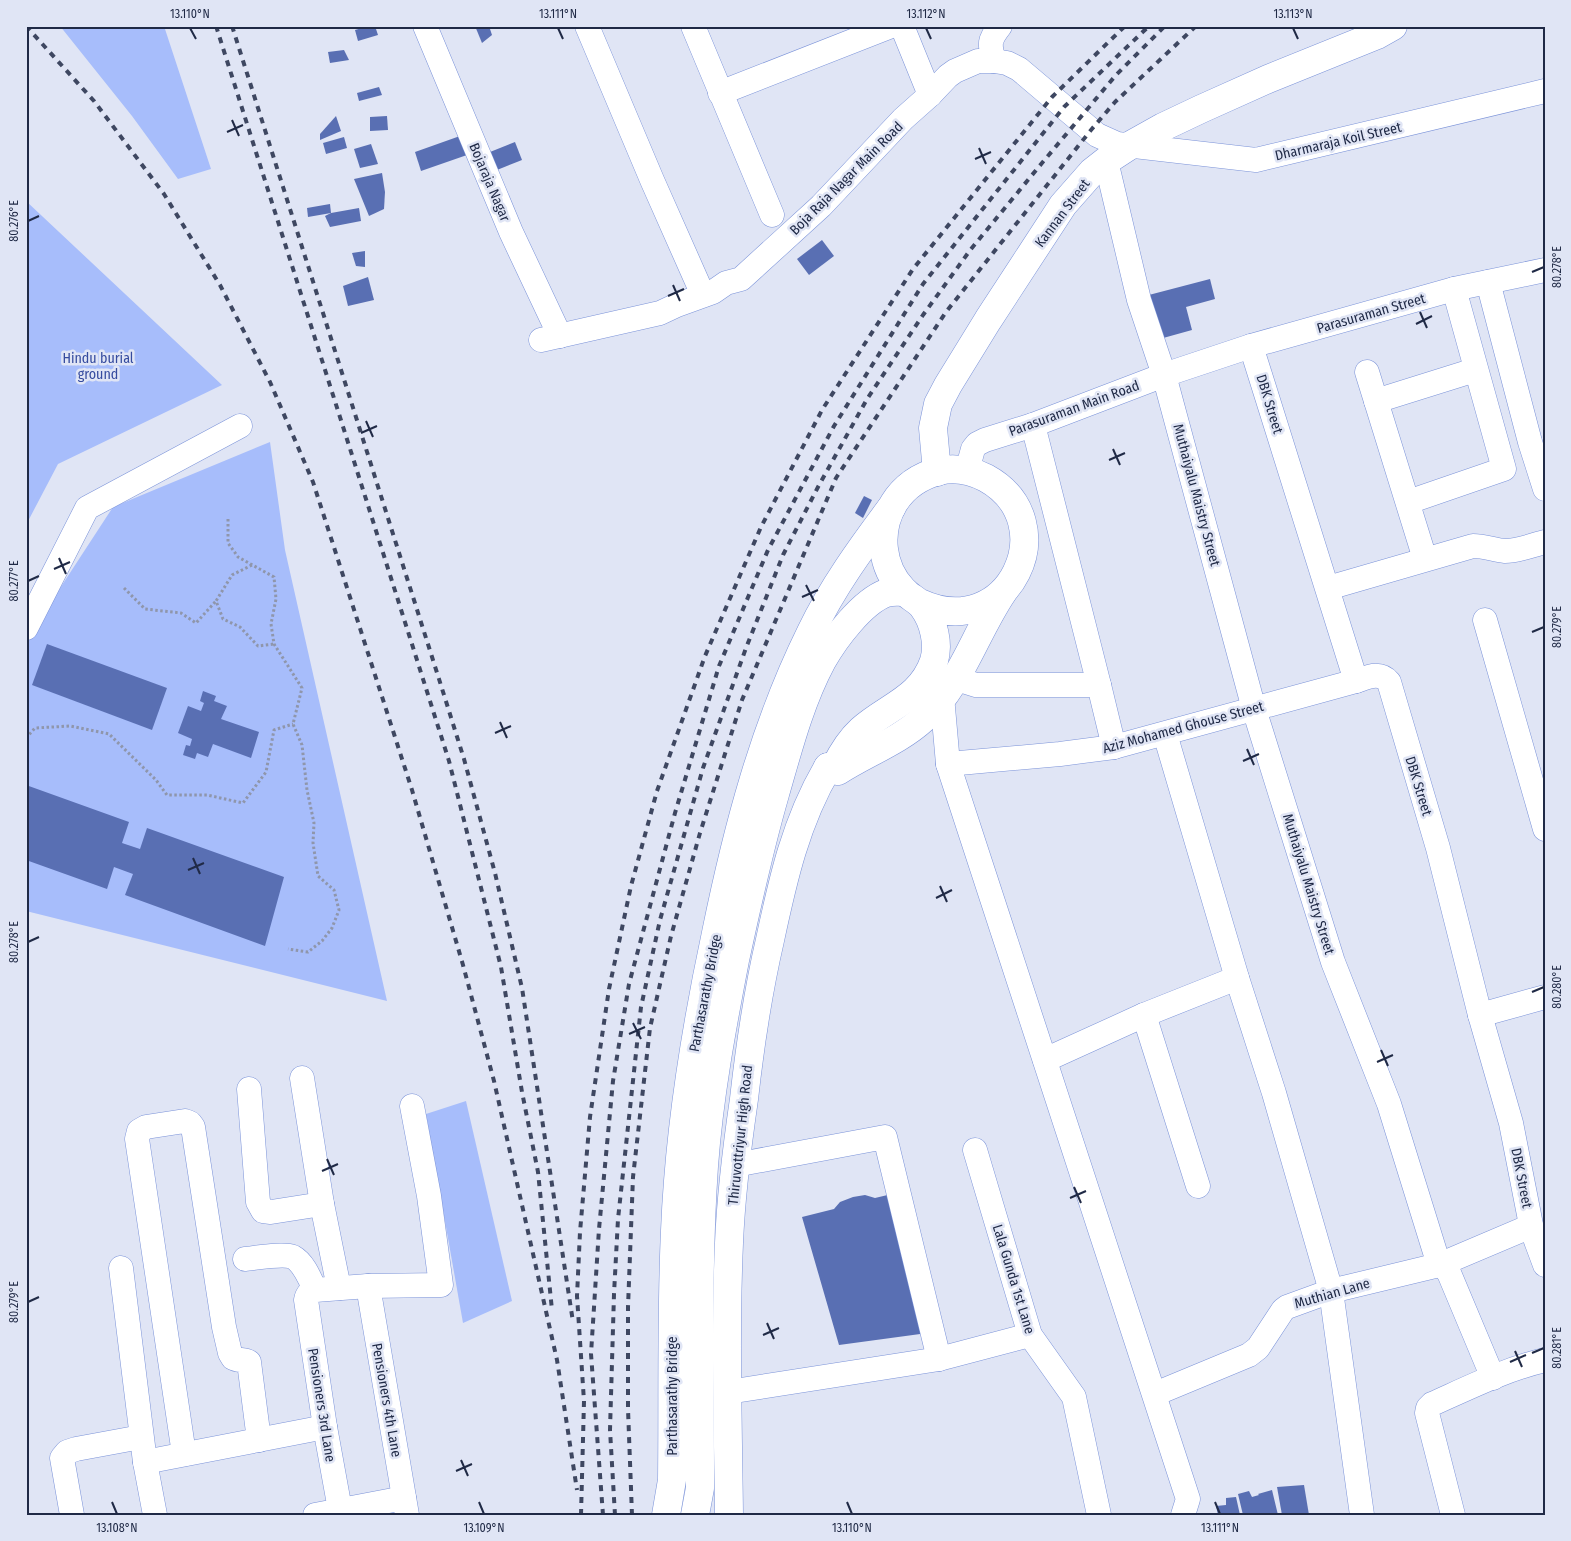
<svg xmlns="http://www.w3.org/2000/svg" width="1571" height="1541" viewBox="0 0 1571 1541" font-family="'Fira Sans Condensed',sans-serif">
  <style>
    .green { fill: #a7bdfb }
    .building { fill: #596fb3 }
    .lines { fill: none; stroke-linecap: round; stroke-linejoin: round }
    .minor-casing { stroke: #7b93d9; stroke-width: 25 }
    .tertiary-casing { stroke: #7b93d9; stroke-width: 29 }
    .secondary-casing { stroke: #7b93d9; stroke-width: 29 }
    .path { stroke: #8f96ab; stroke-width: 3; stroke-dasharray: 2.5 2.5; stroke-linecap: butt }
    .minor { stroke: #fff; stroke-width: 24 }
    .tertiary { stroke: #fff; stroke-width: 28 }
    .secondary { stroke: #fff; stroke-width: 28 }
    .rail { stroke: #3e4761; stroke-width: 4; stroke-dasharray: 6 6; stroke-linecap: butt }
    .ticks { fill: none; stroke: #202a46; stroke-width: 2 }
    .labels { text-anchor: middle; stroke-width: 5; stroke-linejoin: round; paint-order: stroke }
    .street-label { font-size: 14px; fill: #202a46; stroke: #e0e5f5 }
    .park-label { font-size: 14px; fill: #354b9f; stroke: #e0e5f5 }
    .neatline { fill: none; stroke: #202a46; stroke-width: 2 }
    .ticks-label { font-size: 12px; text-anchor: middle; fill: #202a46 }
  </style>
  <rect width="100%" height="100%" fill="#e0e5f5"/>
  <g class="green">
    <path d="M60,26H164L211,169L178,179L132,116Z"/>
    <path d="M26,201L222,385L58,464L26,525Z"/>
    <path d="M270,442L285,550L387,1001L26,911V646L32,631L113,507Z"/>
    <path d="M466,1101L512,1301L463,1323L426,1114Z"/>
  </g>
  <g class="building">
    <path d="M369,26H375L378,35L358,41L355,30Z"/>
    <path d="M475,26H489L492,35L482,43Z"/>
    <path d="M344,50L349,60L330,63L328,52Z"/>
    <path d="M379,87L382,95L359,101L357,93Z"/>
    <path d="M336,116L341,131L320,140V134Z"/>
    <path d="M387,116L388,130L370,131V117Z"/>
    <path d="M460,136L467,155L421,171L415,152Z"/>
    <path d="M344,137L347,148L326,154L323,143Z"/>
    <path d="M515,142L522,160L492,172L485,154Z"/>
    <path d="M371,144L378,164L360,168L354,149Z"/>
    <path d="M382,173L385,192L384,209L369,216L354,179Z"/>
    <path d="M330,204L331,213L308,217L307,208Z"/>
    <path d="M359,208L361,221L330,227L325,216L331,213Z"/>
    <path d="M822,240L834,256L809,275L797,259Z"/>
    <path d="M365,251V267L356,266L352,253Z"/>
    <path d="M368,277L374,300L348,306L343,286Z"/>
    <path d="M1210,279L1215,299L1186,307L1192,330L1156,340L1145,296Z"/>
    <path d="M864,496L872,500L863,518L855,513Z"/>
    <path d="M47,644L167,688L152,730L32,685Z"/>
    <path d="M203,691L216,696L214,701L227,706L221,719L259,732L251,758L213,744L208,757L197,753L195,759L183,755L186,745L190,746L192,739L178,733L188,706L201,711L204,703L200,701Z"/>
    <path d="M26,785L129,822L122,843L140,849L147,828L284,877L265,946L125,895L133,874L114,867L107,889L26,860Z"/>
    <path d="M896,1193L935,1332L839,1345L802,1217L834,1209L840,1202L853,1197L865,1195L875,1198Z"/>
    <path d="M1304,1485L1309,1515H1282L1277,1487Z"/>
    <path d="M1272,1490L1278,1515H1243L1238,1494L1249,1491L1252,1497L1259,1495L1258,1494Z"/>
    <path d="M1236,1497L1240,1515H1218L1216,1506L1226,1505V1498Z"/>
  </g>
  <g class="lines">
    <g class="minor-casing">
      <g id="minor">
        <path d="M425,26L511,232L560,336"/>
        <path d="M587,26L652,180L703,295"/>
        <path d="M693,26L772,215"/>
        <path d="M902,26L930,95"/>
        <path d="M994,61C989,44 989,40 1000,26"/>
        <path d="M720,93L891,26"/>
        <path d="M1106,161L1139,300L1164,375L1254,709L1333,962L1389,1104L1439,1265L1444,1267L1449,1273L1493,1378"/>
        <path d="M1488,282L1530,442L1545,489"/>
        <path d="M541,340L660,313L677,305L713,292L726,283L741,279L821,206L903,119L930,95L948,76L955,71L978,61H994L1007,63L1019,69L1097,135L1117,144L1256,160L1545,91"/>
        <path d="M1251,346L1356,681C1368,677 1380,671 1389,682L1438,848L1480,1015L1511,1123L1532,1230L1545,1265"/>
        <path d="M1367,372L1425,559"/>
        <path d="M1376,401L1475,370"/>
        <path d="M1033,425L1099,685L1114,747"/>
        <path d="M967,471L973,449L977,444L985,440L1033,425L1164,375L1251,346L1454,289L1545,270"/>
        <path d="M1408,502L1504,469L1454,289"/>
        <path d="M1328,588L1473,546C1485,546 1494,550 1505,551C1519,551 1532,545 1545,542"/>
        <path d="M1485,620L1545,829"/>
        <path d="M26,628L87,508L240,426"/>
        <path d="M954,678L976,685H1099"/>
        <path d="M942,696L948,764L1188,1499L1183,1515"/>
        <path d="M1165,734L1237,978L1274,1093L1331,1291L1362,1515"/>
        <path d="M948,764L1060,754L1114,747L1356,681"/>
        <path d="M1144,1015L1198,1186"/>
        <path d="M1480,1015L1545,997"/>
        <path d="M1045,1060L1144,1015L1237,978"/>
        <path d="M302,1078L322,1204L339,1288"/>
        <path d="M249,1089L258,1202L263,1211L271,1212L322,1204"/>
        <path d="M975,1150L1030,1335L1074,1397L1099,1515"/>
        <path d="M735,1165L885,1137L939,1359"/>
        <path d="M245,1259C256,1258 283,1253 293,1257C304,1263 310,1279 315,1290"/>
        <path d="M121,1268L145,1462"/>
        <path d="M368,1286L407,1515"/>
        <path d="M728,1392L939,1359L1030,1335"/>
        <path d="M1155,1394L1249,1355L1258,1348L1283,1310L1287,1307L1331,1291L1439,1265L1531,1226"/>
        <path d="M184,1454L137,1139L139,1131L146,1127L185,1121L190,1123L193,1127L224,1327L230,1353L233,1358C238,1361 244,1359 249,1362L259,1440"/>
        <path d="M72,1515L62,1458L67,1452L76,1449L141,1437"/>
        <path d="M155,1515L145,1462L325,1427"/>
        <path d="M315,1515L404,1498"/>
        <path d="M341,1515L325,1427L306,1300C307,1294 309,1292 315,1290L368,1286L441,1285L429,1196L412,1106"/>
        <path d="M1453,1515L1427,1413L1428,1408L1432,1404C1468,1388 1506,1369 1545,1360"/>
      </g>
    </g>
    <g class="tertiary-casing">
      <path id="tertiary" d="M937,472L933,428L938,404L948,385L988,320L1063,205L1092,172L1106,161L1129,146L1163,127L1201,109L1268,79L1377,35L1393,26"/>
    </g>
    <g class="secondary-casing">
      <g id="secondary">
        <path d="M828,767H835C842,753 850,740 861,730C888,706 921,699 934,661C939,644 934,622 923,607C918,600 909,597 903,590C881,567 877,531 894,503C904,487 920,476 939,471C955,467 972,471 986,478C1066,522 1009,644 920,603"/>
        <path d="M834,769L838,771C866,753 899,741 923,719C961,685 975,633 1003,592"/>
        <path d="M666,1515L672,1480C673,1397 671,1314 675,1231C679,1130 695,1031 716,933C737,830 764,727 811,632C832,588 861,548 891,508"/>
        <path d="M695,1515L700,1488V1473C700,1371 697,1268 704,1166C709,1097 722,1027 735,960C747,904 759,849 775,794C788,749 800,702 822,661C835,638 862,602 886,593C893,591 899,592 905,592"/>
        <path d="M729,1515C728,1424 725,1333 729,1243C731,1195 737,1147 744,1099C750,1045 758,992 770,940C783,879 796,821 828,767"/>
      </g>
    </g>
    <g class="path">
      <path d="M228,519V543L238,557L274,577L276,599L271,624L274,644L302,688L293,724L302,745L307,790L314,823L313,843L318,876L334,890L339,910L332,928L322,941L308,952L288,949"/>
      <path d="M252,565L232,575L216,601L223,619L240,627L258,646L274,644"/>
      <path d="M124,588L145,609L181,613L196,623L216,601"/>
      <path d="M26,738L35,728L70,726L109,734L156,780L167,795H207L243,803L266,772L274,730L293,724"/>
    </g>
    <use href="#minor" class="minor"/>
    <use href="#tertiary" class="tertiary"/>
    <use href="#secondary" class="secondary"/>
    <g class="rail">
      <path d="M26,26L94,101L164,194L220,285L270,382L313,482L412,790L463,965L494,1081L557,1360L577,1490"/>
      <path d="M216,26L449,761L501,967L522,1092L538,1172L552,1310"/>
      <path d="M232,26L439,679L464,759L495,873L522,988L573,1322"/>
      <path d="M581,1515L584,1401L577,1296L580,1232L590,1117L609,989L631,886L657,791L705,656L761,527L822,410L913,269L1052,97L1125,26"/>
      <path d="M603,1515L591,1354L599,1229L613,1081L629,984L675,813L719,666L768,550L834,426L923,284L1064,107L1149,26"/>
      <path d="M615,1515L610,1430L614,1294L618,1219L641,1007L660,920L703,768L746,648L783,555L818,487L867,399L923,315L971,249L1042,163L1116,75L1165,26"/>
      <path d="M632,1515L628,1409V1307L633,1177L650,1028L671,936L700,833L742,700L836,478L946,312L1091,130L1115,102L1196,26"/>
    </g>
  </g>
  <path class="ticks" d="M190,28L196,39M558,28L563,39M926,28L931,39M1293,28L1298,39M232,120L239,136M227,132L243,125M979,148L986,164M975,159L991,152M28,221L39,216M1532,272L1544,267M673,285L680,301M668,296L684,289M1420,312L1427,328M1416,324L1432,316M366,421L373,437M361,433L377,426M1113,449L1120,465M1109,460L1125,453M59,558L66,574M54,569L70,562M28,581L39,576M806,585L814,601M802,597L818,590M1532,632L1544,627M500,722L507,738M495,733L511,726M1247,749L1254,765M1243,761L1259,754M193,858L200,874M188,870L204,863M940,886L947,902M936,898L952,890M28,942L39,937M1532,992L1544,987M633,1023L641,1039M629,1034L645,1027M1381,1050L1388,1066M1377,1062L1393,1055M327,1159L334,1175M322,1171L338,1164M1074,1187L1081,1203M1070,1198L1086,1191M28,1302L39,1297M767,1323L774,1339M763,1335L779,1328M1515,1351L1522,1367M1532,1353L1544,1348M1510,1362L1526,1355M461,1460L468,1476M456,1471L472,1464M112,1502L117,1514M479,1502L484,1514M847,1502L852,1514M1215,1502L1220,1514"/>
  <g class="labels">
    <g class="street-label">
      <text transform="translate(1338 141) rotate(-13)" y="5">Dharmaraja Koil Street</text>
      <text transform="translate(846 178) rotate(-45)" y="5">Boja Raja Nagar Main Road</text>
      <text transform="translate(490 182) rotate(67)" y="5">Bojaraja Nagar</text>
      <text transform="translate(1062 213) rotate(-53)" y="5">Kannan Street</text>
      <text transform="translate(1371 313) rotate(-16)" y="5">Parasuraman Street</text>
      <text transform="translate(1270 404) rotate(73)" y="5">DBK Street</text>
      <text transform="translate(1074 408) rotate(-20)" y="5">Parasuraman Main Road</text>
      <text transform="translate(1197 495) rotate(75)" y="5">Muthaiyalu Maistry Street</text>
      <text transform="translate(1183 727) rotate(-15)" y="5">Aziz Mohamed Ghouse Street</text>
      <text transform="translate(1419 786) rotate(73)" y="5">DBK Street</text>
      <text transform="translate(1309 884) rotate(73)" y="5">Muthaiyalu Maistry Street</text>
      <text transform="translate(705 993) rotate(-79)" y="5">Parthasarathy Bridge</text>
      <text transform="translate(740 1135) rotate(-84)" y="5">Thiruvottriyur High Road</text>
      <text transform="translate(1522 1178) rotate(79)" y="5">DBK Street</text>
      <text transform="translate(1014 1279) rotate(73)" y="5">Lala Gunda 1st Lane</text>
      <text transform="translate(1332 1293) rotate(-16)" y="5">Muthian Lane</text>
      <text transform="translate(672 1396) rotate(-90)" y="5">Parthasarathy Bridge</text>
      <text transform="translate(387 1400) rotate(80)" y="5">Pensioners 4th Lane</text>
      <text transform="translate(322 1405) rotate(81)" y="5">Pensioners 3rd Lane</text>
    </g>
    <g class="park-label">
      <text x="98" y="363">Hindu burial<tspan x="98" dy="16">ground</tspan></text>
    </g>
  </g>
  <rect width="1571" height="1541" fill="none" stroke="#e0e5f5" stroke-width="55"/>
  <rect x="28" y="28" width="1516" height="1486" class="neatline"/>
  <g class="ticks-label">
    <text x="190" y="18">13.110°N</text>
    <text x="558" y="18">13.111°N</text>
    <text x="926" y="18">13.112°N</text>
    <text x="1293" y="18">13.113°N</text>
    <text transform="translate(14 221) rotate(-90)" y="4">80.276°E</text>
    <text transform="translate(1557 267) rotate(-90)" y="4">80.278°E</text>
    <text transform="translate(14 581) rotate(-90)" y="4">80.277°E</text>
    <text transform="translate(1557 627) rotate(-90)" y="4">80.279°E</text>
    <text transform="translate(14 942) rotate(-90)" y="4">80.278°E</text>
    <text transform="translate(1557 987) rotate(-90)" y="4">80.280°E</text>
    <text transform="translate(14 1302) rotate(-90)" y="4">80.279°E</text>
    <text transform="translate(1557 1348) rotate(-90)" y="4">80.281°E</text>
    <text x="117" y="1532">13.108°N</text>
    <text x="484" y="1532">13.109°N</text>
    <text x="852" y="1532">13.110°N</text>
    <text x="1220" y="1532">13.111°N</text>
  </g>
</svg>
